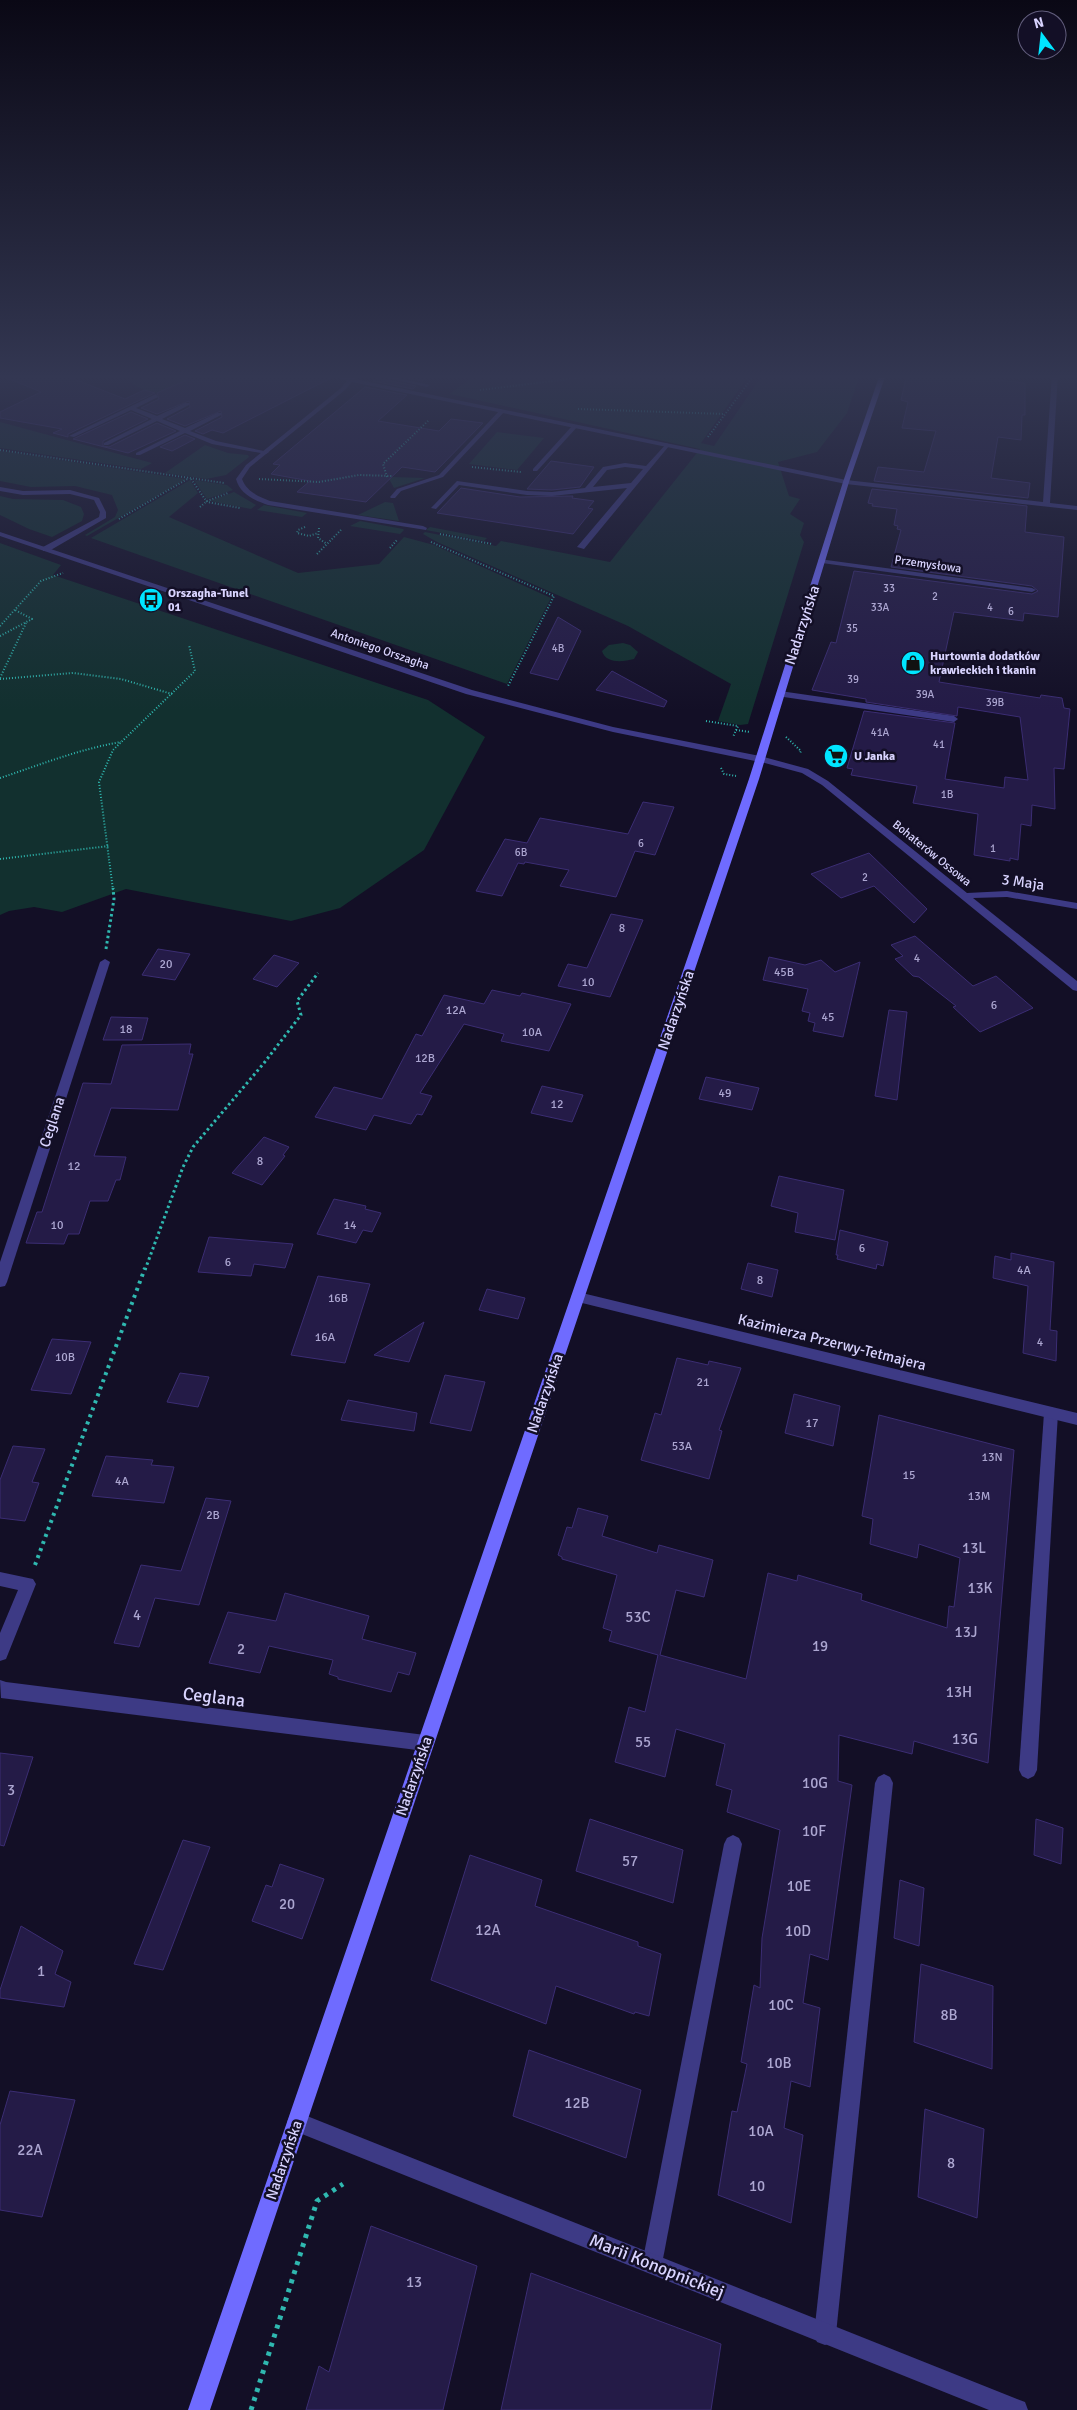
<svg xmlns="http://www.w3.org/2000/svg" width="1077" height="2410" viewBox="0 0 1077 2410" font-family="Signika,sans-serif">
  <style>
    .green { fill: #12302f }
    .building { fill: #241b47; stroke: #3b2d73 }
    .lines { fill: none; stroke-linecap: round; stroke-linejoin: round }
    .path-far3 { stroke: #2fb8b0; stroke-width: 2; stroke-dasharray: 1 2; stroke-linecap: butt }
    .path-far2 { stroke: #2fb8b0; stroke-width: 3; stroke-dasharray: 2.5 3; stroke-linecap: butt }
    .path-far1 { stroke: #2fb8b0; stroke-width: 4; stroke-dasharray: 3 4.5; stroke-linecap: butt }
    .path { stroke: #2fb8b0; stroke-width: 5; stroke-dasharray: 4 5.5; stroke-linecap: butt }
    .service { fill: #3d3a85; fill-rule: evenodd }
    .minor { fill: #3d3a85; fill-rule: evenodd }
    .tertiary { fill: #3d3a85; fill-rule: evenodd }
    .secondary { fill: #6f6bff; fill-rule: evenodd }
    .labels { text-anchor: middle; stroke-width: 5; stroke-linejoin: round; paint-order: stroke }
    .far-number-label { font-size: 11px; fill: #aca6d1 }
    .far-street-label { font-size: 12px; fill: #d9d4ff; stroke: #130f26 }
    .far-poi-label { font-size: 12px; font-weight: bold; fill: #d9d4ff; stroke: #130f26; text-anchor: start }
    .number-label { font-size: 12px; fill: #aca6d1 }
    .street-label { font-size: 15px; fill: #d9d4ff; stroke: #130f26 }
    .near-number-label { font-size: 15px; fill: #aca6d1 }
    .near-street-label { font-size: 18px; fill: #d9d4ff; stroke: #130f26 }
  </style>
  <rect width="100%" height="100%" fill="#130f26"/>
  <g class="green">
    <path d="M145,374H188L190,384L170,395C157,392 137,391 129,380Z"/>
    <path d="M475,374H750L701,443L714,446L763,374H860L847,413L817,452L778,462L789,496L800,499L790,514L804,523L800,535L804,542L748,724L740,725L718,721L731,684L628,626L437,542L423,534L425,532L496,546L501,541L610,562L700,449L450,394Z"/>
    <path d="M0,422L152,463L141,469L0,448Z"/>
    <path d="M497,432L544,438L517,470L469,464Z"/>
    <path d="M205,445L228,453L248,455L249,457L226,475L206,479L165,473Z"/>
    <path d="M0,451L186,479L87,536L85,535L115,517L118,510L112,495L75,486L31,487L0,481Z"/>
    <path d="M388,477H390L425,478L394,488Z"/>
    <path d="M190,480L198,493L169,517L298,573L379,564L404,537L434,545L551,598L507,684L91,538Z"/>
    <path d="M194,480L227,485L233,490L207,499Z"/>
    <path d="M234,492L256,505L251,509L210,501Z"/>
    <path d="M0,496L13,499L63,500L81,507L84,514L82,521L52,537L29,529L0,515Z"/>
    <path d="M385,502L393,503L399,521L358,515Z"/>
    <path d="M264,505L307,513L302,517L257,510Z"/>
    <path d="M360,521L403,529L404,530L400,534L350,526Z"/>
    <path d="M430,527L487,538L484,541L426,530Z"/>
    <path d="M0,543L61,565L53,575L428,700L485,737L424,850L340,908L291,921L126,889L62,912L34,907L9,911L0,915Z"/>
    <path d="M623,643L630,645L638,652L634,659C623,662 606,664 602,651L609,645Z"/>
  </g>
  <g class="building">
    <path d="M0,374H61L125,399L144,390L155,393L68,434V437L53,433L62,429L0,418V412L41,392L0,375Z"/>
    <path d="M200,374H212L236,380L247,374H328L333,377L223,433L212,430L203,434L195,431L222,417L221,411L185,426L167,419L190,407L189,401L157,414L141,408L159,399L157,393Z"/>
    <path d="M386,374H430L422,381Z"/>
    <path d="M907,374H960L959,376L1025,383V415H1022L1021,440L998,437L991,478L1030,483L1028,498L874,481L878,467L924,472L936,431L902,428L908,402L901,400Z"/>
    <path d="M376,378L416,386L413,389L373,381Z"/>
    <path d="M365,387L407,395L378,421L439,431L451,419L483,423L435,472L402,467L366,502L297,492L310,481L271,474L280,465L273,464Z"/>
    <path d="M131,412L148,419L103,441V446L109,447L157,423L176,431L128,453L73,439Z"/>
    <path d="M185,435L195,439L172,451L160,447Z"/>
    <path d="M551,461L594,467L580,487L552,490L527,489Z"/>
    <path d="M461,488L520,497L573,496L572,498L594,501L588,508L593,509L573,534L437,513Z"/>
    <path d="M872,489L1027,506L1025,532L1064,537L1058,617L1024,613L1023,621L954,612L939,682L1040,698L1041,695L1062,698L1064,708L1070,709L1064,769L1054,768L1055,809L1032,805L1031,826L1021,824L1018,860L1010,858V861L974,855L978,814L913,803L917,786L851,775L853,769L847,768L864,711L955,723L945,779L1004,788L1005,777L1028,780L1020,717L958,707L957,716L866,702V699L812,690L831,642L836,643L854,571L1032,594L1038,591L1032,586L891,567L901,530L897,529L898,526L894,525L897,509L872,506L873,504L868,503Z"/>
    <path d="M558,617L581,631L558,680L530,673Z"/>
    <path d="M612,671L667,701L664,707L596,690Z"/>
    <path d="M643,802L674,807L655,855L635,851L616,897L560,886L569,870L525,862L524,864L518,863L502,896L476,891L505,839L527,843L540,818L628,834Z"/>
    <path d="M869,853L927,909L914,923L874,886L841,898L811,874Z"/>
    <path d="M611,914L643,920L610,997L558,986L568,964L587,968Z"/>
    <path d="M915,936L973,986L996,976L1033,1008L980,1032L953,1007L956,1006L919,977L913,976L895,959L903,956L891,945Z"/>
    <path d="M158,949L190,954L175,980L142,975Z"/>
    <path d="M274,955L299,963L277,987L253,979Z"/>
    <path d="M769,957L805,965L821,960L835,972L860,962L843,1037L813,1031L815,1023L808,1021L810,1013L802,1011L808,989L763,980Z"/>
    <path d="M492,990L520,996L522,993L571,1004L549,1051L501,1041L504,1034L464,1024L420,1093L432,1096L422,1115L417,1114L411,1124L374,1115L366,1130L315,1117L334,1087L382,1099L416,1034L422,1036L444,995L484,1004Z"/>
    <path d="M889,1010L907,1012L897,1100L875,1096Z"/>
    <path d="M111,1017L148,1018L142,1040H103Z"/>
    <path d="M191,1044L189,1054H193L178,1110L111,1108L94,1156L126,1157L120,1180H116L108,1201H90L79,1234H68L64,1244L26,1243L37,1212H42L83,1083L111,1084L122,1045Z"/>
    <path d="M706,1077L759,1088L752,1110L699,1099Z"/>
    <path d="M542,1086L583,1095L572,1122L531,1113Z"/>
    <path d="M264,1137L289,1147L283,1155L285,1156L262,1185L232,1173Z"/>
    <path d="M779,1176L844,1190L835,1240L795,1232L798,1213L771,1206Z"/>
    <path d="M334,1199L366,1206L365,1209L381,1213L372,1232L363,1230L356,1243L317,1234Z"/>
    <path d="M840,1230L888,1242L883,1266L877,1264L876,1269L837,1259L838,1255H836Z"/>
    <path d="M209,1237L293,1244L285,1268L254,1264L251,1276L198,1272Z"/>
    <path d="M1011,1253L1054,1262L1050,1330L1057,1331L1056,1361L1023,1353L1028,1286L993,1278L995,1256L1011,1260Z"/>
    <path d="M748,1263L778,1270L772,1297L741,1289Z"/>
    <path d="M318,1276L370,1284L345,1363L291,1355Z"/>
    <path d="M487,1289L525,1298L518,1319L479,1310Z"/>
    <path d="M424,1322L409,1362L374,1355Z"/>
    <path d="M52,1339L91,1342L71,1394L31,1390Z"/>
    <path d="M677,1358L708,1365L709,1361L741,1368L719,1430L722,1431L709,1479L641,1460L655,1413L661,1415Z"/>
    <path d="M180,1373L209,1377L198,1407L167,1402Z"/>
    <path d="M445,1375L485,1382L471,1431L430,1423Z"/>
    <path d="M794,1394L840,1406L833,1446L785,1433Z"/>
    <path d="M348,1400L417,1413L414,1431L341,1420Z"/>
    <path d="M879,1415L1014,1450L988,1763L914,1741L912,1754L839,1735L838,1781L852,1785L828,1960L810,1954L803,2003L820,2008L810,2087L791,2081L784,2128L803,2135L791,2223L718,2195L732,2111L737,2112L747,2064L741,2062L754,1985L760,1988L762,1938L780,1830L727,1812L732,1790L716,1785L725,1744L676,1729L665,1777L615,1762L629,1707L645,1712L658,1655L609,1641L612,1631L603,1628L617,1575L562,1559V1557L558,1555L567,1527L572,1528L578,1508L608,1516L602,1536L657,1553L659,1545L713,1560L704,1597L676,1590L660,1655L746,1679L768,1573L797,1581L798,1575L862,1594L861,1600L947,1628L949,1606L954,1607L960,1558L919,1544L917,1558L870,1544L873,1519L862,1516Z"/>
    <path d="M13,1446L45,1449L32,1482L39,1483L25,1521L0,1518V1480Z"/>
    <path d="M106,1456L153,1460L151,1465L174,1467L164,1503L92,1496Z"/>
    <path d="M206,1498L231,1501L199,1605L155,1598L139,1647L114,1643L141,1565L181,1571Z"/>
    <path d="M285,1593L369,1616L362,1639L416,1653L409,1675L398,1672L391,1692L338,1679V1677L329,1674L333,1660L269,1646L260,1673L209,1663L228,1612L276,1621Z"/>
    <path d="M0,1753L33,1757L4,1846L0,1845Z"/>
    <path d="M590,1819L683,1850L673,1903L576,1871Z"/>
    <path d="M1036,1819L1063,1828L1061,1864L1034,1855Z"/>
    <path d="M183,1840L210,1847L163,1970L134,1964Z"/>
    <path d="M470,1855L542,1880L535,1906L638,1942V1946L661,1954L649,2016L635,2012L634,2014L556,1986L546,2024L431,1980Z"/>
    <path d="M280,1864L324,1879L302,1939L252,1921L266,1885L272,1887Z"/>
    <path d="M900,1880L924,1888L919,1946L894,1938Z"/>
    <path d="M21,1926L63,1951L55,1974L71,1982L64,2007L0,1998V1990Z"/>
    <path d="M921,1964L993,1986L992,2069L914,2042Z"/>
    <path d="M529,2050L641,2090L626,2158L513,2116Z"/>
    <path d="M10,2091L75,2100L42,2217L0,2210V2125Z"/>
    <path d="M925,2109L984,2129L977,2218L918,2197Z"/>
    <path d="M371,2226L477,2266L443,2410H306L319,2366L329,2372Z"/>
    <path d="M531,2273L721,2344L711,2410H501Z"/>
  </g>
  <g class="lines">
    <g class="path-far3">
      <path d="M480,390L609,374"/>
      <path d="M578,409L725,414"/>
      <path d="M708,437L755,374"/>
      <path d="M0,450L224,483"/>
      <path d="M472,467L521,472"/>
      <path d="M387,477L383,464L429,420"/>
      <path d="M191,479L207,502L240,508"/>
      <path d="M259,479L319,482L359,475L392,476"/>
      <path d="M200,507L207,501L228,493"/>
      <path d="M119,519L189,478"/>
      <path d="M305,527L298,530L297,533L309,536L318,533"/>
      <path d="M319,528L318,538L327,544"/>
      <path d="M440,534L492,544"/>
      <path d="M431,542L554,596L508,686"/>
      <path d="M390,548L397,540"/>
      <path d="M317,554L341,530"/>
      <path d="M0,626L41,581L63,573"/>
      <path d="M0,636L32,619L15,610"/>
      <path d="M0,678L26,623"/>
      <path d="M0,679L73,673L121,679L172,694"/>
      <path d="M706,721L738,726L733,737"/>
      <path d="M736,730L750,732"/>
      <path d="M786,737L801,751L800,753"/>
      <path d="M721,768L724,774L736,776"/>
      <path d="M0,778C40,765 79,749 121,742"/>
      <path d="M0,859L109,846"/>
      <path d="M113,890L99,782L113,750L195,671L189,645"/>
    </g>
    <g class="path-far2">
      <path d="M106,949L114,899L113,888"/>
      <path d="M145,1270L183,1167L193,1147L264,1063L301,1015L297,1001L318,973"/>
    </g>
    <path class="path-far1" d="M35,1565L145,1268"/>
    <path class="path" d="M251,2410L317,2201L343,2184"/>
    <g class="service">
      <path d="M369,374H379L430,385L427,387Z"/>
      <path d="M156,394L158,397L136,408L157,416L185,403H189V405L162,419L185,428L217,413H221V415L190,431L216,441L269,452L266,454L212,444L185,433L140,455H136V453L180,431L157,421L108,445H104V443L152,419L131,410L74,437L69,436Z"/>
      <path d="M500,410L505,411L443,477L401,491L395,498H391L390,497L397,489L439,475Z"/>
      <path d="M573,425L578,426L537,471H533V469Z"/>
      <path d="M667,443L669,446L584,549L577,547L627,488L552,496L527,495L459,485L436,509L431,508L457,481L527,491L552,492L585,488L603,467L625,463L646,466ZM625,467L643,469L631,483L593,487L607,470Z"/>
      <path d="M780,691L954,716L958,719L954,722L777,696L776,694Z"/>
      <path d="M1051,1407L1056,1409L1058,1413L1037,1770L1034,1776L1028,1779L1022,1776L1019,1770L1044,1413L1046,1409Z"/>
      <path d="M884,1774L890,1777L893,1783L836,2334L833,2342L825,2345L817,2342L814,2334L875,1783L878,1777Z"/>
      <path d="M733,1835L739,1838L742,1844L662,2264L659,2271L652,2274L645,2271L642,2264L724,1844L727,1838Z"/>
    </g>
    <g class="minor">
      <path d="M330,374H337L350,378L353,374H356L358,375L355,379L846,480L1043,502L1052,374H1058L1050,503L1077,506V510L846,484L352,382L345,390L250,467L242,479C247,492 258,496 270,501L423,526L427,528L426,530L268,505C254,500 240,494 236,479L246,465L341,388L347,381Z"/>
      <path d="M0,487L23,491L70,490L99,498L106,512V518L49,551H43V547L99,517L100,512L94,500L70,494L23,495L0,491Z"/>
      <path d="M819,559L1032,588L1036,590L1032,592L822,563L818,561Z"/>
      <path d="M760,756L808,769L828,781L967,893L1007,891L1077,903V909L1007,897L973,898L1077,981V991L1073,990L822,785L802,773L757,761L756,759Z"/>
      <path d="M105,959L110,962L7,1282L5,1286L0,1287V1262L100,962Z"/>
      <path d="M578,1292L1077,1413V1425L578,1302L573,1301L571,1297L573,1293Z"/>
      <path d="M0,1572L33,1579L36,1584L6,1659L0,1661V1633L18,1590L0,1586Z"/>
      <path d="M0,1680L6,1682L425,1735L431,1737L433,1743L431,1749L425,1751L1,1698Z"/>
      <path d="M297,2112L1017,2399L1025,2402L1028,2410H989L297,2132L290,2129L287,2122L290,2115Z"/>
    </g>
    <path class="tertiary" d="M0,532L472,690L613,727L760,756L764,759L760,762L613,732L466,694L0,536Z"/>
    <path class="secondary" d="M880,374H886L849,482L759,779L210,2410H188L749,779L843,482Z"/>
  </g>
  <linearGradient id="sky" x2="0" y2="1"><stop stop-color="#0a0815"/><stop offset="0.53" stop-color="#333752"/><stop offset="1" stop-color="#333752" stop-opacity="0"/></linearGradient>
  <rect width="1077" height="711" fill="url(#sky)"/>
  <defs>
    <g id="bus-disc" transform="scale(1.25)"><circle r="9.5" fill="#00e5ff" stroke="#130f26"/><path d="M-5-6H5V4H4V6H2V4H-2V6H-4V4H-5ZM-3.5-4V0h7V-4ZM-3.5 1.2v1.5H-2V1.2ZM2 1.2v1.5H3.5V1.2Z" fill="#111"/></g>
    <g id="shop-disc" transform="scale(1.25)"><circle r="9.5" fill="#00e5ff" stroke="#130f26"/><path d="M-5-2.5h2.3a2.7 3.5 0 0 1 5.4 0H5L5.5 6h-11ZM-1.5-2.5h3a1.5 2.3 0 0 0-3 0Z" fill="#111"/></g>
    <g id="supermarket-disc" transform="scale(1.25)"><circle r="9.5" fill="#00e5ff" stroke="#130f26"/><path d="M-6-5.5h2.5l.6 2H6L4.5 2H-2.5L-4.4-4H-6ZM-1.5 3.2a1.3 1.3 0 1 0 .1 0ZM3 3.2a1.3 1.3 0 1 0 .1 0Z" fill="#111"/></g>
  </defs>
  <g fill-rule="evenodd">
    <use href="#bus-disc" x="151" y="600"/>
    <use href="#shop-disc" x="913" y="663"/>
    <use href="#supermarket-disc" x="836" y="756"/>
  </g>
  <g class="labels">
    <g class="far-number-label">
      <text x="889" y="592">33</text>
      <text x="935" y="600">2</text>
      <text x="880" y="611">33A</text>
      <text x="990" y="611">4</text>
      <text x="1011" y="615">6</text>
      <text x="852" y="632">35</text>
      <text x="558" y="652">4B</text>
      <text x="853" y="683">39</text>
      <text x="925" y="698">39A</text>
      <text x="995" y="706">39B</text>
      <text x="880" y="736">41A</text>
      <text x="939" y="748">41</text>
      <text x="947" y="798">1B</text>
      <text x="641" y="847">6</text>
      <text x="993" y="852">1</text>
      <text x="521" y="856">6B</text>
      <text x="865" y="881">2</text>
    </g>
    <g class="far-street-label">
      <text transform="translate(928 564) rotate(8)" y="4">Przemysłowa</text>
      <text transform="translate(380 649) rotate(19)" y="4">Antoniego Orszagha</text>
      <text transform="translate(932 853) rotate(39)" y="4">Bohaterów Ossowa</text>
    </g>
    <g class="far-poi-label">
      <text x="168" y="597">Orszagha-Tunel<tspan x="168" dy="14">01</tspan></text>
      <text x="930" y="660">Hurtownia dodatków<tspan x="930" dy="14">krawieckich i tkanin</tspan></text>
      <text x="854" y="760">U Janka</text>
    </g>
    <g class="number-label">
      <text x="622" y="932">8</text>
      <text x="917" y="962">4</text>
      <text x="166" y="968">20</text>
      <text x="784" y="976">45B</text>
      <text x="588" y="986">10</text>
      <text x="994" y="1009">6</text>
      <text x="456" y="1014">12A</text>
      <text x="828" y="1021">45</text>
      <text x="126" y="1033">18</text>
      <text x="532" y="1036">10A</text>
      <text x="425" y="1062">12B</text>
      <text x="725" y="1097">49</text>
      <text x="557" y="1108">12</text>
      <text x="260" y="1165">8</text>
      <text x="74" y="1170">12</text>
      <text x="57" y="1229">10</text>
      <text x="350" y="1229">14</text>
      <text x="862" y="1252">6</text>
      <text x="228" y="1266">6</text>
      <text x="1024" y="1274">4A</text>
      <text x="760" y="1284">8</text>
      <text x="338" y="1302">16B</text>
      <text x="325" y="1341">16A</text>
      <text x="1040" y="1346">4</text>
      <text x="65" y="1361">10B</text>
      <text x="703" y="1386">21</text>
      <text x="812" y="1427">17</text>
      <text x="682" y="1450">53A</text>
      <text x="992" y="1461">13N</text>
      <text x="909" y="1479">15</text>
      <text x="122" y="1485">4A</text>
      <text x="979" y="1500">13M</text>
      <text x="213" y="1519">2B</text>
    </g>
    <g class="street-label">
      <text transform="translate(802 625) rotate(-72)" y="5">Nadarzyńska</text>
      <text transform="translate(1023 882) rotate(8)" y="5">3 Maja</text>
      <text transform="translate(676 1010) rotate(-71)" y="5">Nadarzyńska</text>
      <text transform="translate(52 1122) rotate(-72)" y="5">Ceglana</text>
      <text transform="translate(832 1342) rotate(14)" y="5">Kazimierza Przerwy-Tetmajera</text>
      <text transform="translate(545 1393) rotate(-71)" y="5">Nadarzyńska</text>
      <text transform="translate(414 1776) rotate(-71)" y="5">Nadarzyńska</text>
      <text transform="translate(284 2160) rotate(-71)" y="5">Nadarzyńska</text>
    </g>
    <g class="near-number-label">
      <text x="974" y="1553">13L</text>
      <text x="980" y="1593">13K</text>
      <text x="137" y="1620">4</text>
      <text x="638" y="1622">53C</text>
      <text x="966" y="1637">13J</text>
      <text x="820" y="1651">19</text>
      <text x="241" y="1654">2</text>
      <text x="959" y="1697">13H</text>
      <text x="965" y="1744">13G</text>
      <text x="643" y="1747">55</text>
      <text x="815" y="1788">10G</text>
      <text x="11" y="1795">3</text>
      <text x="814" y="1836">10F</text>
      <text x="630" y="1866">57</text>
      <text x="799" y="1891">10E</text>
      <text x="287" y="1909">20</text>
      <text x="488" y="1935">12A</text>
      <text x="798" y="1936">10D</text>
      <text x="41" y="1976">1</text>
      <text x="781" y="2010">10C</text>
      <text x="949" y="2020">8B</text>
      <text x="779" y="2068">10B</text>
      <text x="577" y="2108">12B</text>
      <text x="761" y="2136">10A</text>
      <text x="30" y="2155">22A</text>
      <text x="951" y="2168">8</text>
      <text x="757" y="2191">10</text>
      <text x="414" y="2287">13</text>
    </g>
    <g class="near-street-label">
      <text transform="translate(214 1697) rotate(7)" y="6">Ceglana</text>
      <text transform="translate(657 2266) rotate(22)" y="6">Marii Konopnickiej</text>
    </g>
  </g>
  <g transform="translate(1042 35) rotate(345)"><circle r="24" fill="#130f26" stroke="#625e7d"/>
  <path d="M0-4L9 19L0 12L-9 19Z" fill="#00e5ff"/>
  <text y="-8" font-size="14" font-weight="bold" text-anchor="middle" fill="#d9d4ff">N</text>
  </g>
</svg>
